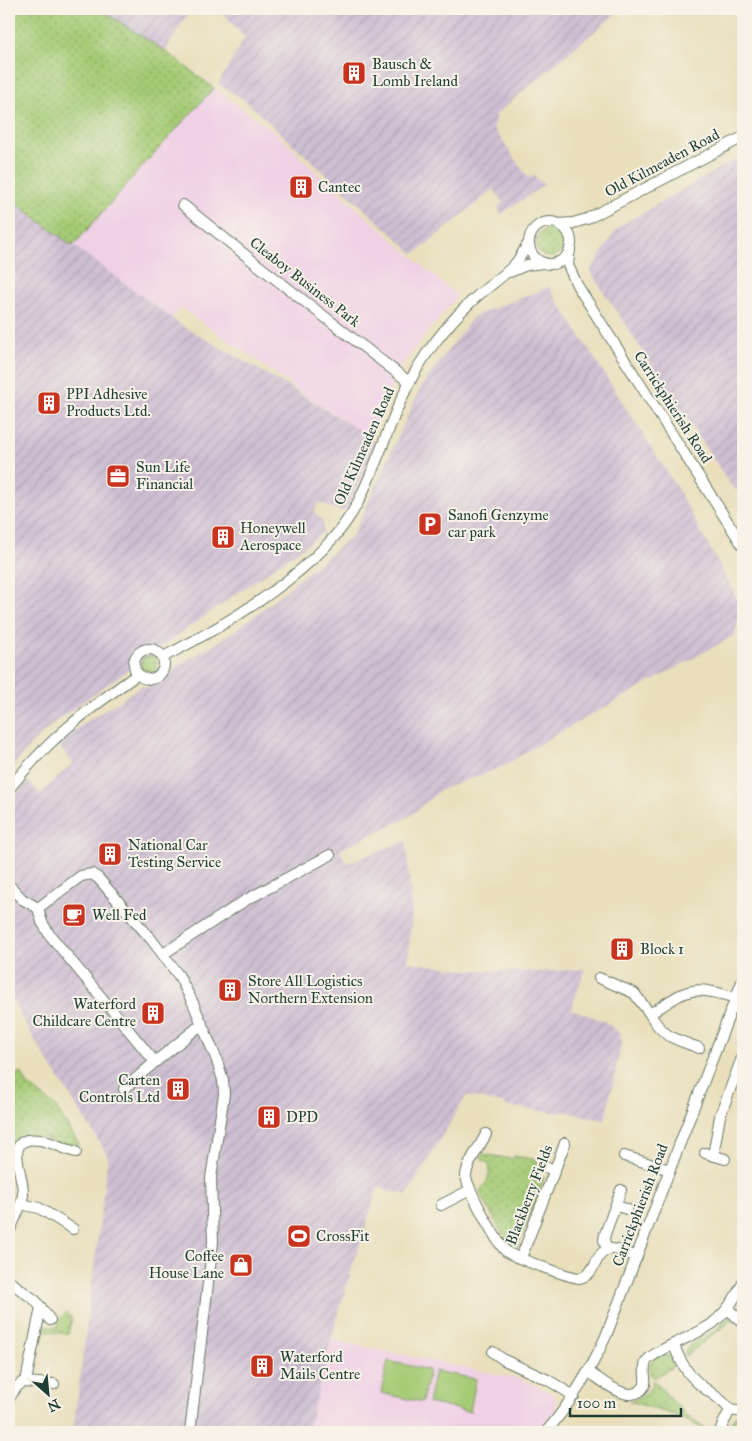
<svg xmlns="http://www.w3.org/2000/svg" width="752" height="1441" viewBox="0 0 752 1441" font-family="'IM FELL Great Primer',serif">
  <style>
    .built { fill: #f0d0e5 }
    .industrial { fill: url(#industrial-furrows) }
    .grass { fill: url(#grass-dots); stroke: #628454 }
    .garden { fill: #a5cb75; stroke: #628454 }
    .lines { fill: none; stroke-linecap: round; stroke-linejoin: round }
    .minor-casing { stroke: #667663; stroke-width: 12 }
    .minor { stroke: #fff; stroke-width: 10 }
    .labels { text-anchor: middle; stroke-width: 4; stroke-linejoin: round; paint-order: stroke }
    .poi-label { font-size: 15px; fill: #1f3d34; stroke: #f7f3e8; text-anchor: start }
    .street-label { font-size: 15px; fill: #1f3d34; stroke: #f7f3e8 }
  </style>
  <defs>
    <pattern id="industrial-furrows" width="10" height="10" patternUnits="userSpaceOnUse" patternTransform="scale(1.25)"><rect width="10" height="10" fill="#cebed2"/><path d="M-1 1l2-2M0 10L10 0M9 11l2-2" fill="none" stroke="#b0a4b5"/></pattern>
    <pattern id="grass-dots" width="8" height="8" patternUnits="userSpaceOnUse" patternTransform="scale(1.25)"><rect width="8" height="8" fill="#a5cb75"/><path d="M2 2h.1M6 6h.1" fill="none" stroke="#86a661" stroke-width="1.8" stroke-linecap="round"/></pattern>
  </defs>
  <rect width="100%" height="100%" fill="#f7f3e8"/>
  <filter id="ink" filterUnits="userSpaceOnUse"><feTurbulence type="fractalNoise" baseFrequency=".02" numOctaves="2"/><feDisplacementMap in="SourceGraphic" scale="10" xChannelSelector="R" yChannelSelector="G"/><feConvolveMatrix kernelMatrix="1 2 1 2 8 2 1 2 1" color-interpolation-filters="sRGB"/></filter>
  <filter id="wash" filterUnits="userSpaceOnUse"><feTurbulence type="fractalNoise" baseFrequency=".0096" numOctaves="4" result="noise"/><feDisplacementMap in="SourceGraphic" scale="20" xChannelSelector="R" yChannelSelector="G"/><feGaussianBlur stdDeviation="1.12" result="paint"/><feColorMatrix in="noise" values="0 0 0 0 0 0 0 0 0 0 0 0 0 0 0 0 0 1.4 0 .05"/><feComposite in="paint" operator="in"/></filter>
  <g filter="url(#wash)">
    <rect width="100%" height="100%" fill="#e9dfbb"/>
    <g class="built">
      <path d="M214,88L275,132L322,178L457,296L402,364L368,436L290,386L289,383L183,309H179L172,318L73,246L136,174Z"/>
      <path d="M331,1340L520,1379L553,1394L556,1401L555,1411L536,1432H307Z"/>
    </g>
    <g class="industrial">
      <path d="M99,9H191L165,51Z"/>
      <path d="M220,9H621L496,114L493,127L528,178L534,176L544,185L501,214L498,207L503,203L494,189L414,254L243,99L218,84L245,38Z"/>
      <path d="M743,155V494L732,487L590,271L618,227Z"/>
      <path d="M9,198L181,325L289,387L370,437L375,444L358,486L347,509L342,511L336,510L319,502L314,512L323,521V533L57,720L31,744L16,763L9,778Z"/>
      <path d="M549,287L677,488L741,605L735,635L546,740L502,767L440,790L410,816L339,850L347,863L406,841L412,909L408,962L465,970L539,972L585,969L571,1009L604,1021L618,1032L622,1041L605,1120L561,1111L559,1113L505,1106L503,1103L466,1096L407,1195L378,1187L340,1307L307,1432H241L196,1429V1432H73L108,1156L29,1031L9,993V804L28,781L40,794L73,763L58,745L83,724L142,686L147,688L171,673L173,668L214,645L257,614L353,535L421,387L474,316Z"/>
    </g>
    <g class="grass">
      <path d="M9,9H99L165,51L214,88L140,169L73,246L9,198Z"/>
      <circle cx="550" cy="243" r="14"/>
      <circle cx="149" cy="664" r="8"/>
      <path d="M21,1072L28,1085L55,1106L79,1144L66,1148L45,1138L21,1137L16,1145L13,1157L9,1156V1081L13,1076Z"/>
      <path d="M483,1154L512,1159L514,1156L538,1160L534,1175L544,1178L518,1246L515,1249L508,1244L479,1191C487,1185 491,1174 489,1164L481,1159Z"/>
      <path d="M66,1312L72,1318L68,1334L39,1330L41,1324L44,1322L46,1325L56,1328L59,1324L56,1322Z"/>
      <path d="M729,1318L733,1319L686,1356L685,1352L689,1346L715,1331Z"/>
      <path d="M657,1355L670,1356L675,1358L676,1364L671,1368L654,1378L650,1375C651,1363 647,1366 657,1355Z"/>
      <path d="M653,1380L687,1416L710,1432L674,1415L629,1401C642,1399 650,1393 653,1380Z"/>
      <path d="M735,1416L743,1418V1432H725Z"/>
    </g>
    <g class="garden">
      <path d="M388,1361L429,1370L422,1402L381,1393Z"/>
      <path d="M435,1371L476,1379L470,1412L428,1403Z"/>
    </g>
  </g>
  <g filter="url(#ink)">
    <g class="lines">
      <g class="minor-casing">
        <g id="minor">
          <path d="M183,205L259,266L409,382"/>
          <circle cx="550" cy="243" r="21"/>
          <path d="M558,224L573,223L587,219L743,137"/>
          <path d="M570,248L568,265L577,285L743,546"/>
          <path d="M510,272L527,265L543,263"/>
          <circle cx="149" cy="664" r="15"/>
          <path d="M163,657C226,625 324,568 357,504C382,456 394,402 425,356C439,336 455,316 474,299C487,287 502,278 514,265C521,258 523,250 529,243"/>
          <path d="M9,789C48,739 87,710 138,674"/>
          <path d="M9,885L22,899L38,908L81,876L92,874L98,878L151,939L179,976L193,1003L216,1058L223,1080L224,1094L211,1178L213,1242L190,1432"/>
          <path d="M38,908L42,922L49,934L155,1062L202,1024"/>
          <path d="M163,954L246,900L330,855"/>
          <path d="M599,978L634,993L650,1014C688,989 690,984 736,998"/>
          <path d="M650,1014C663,1038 676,1039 699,1048"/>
          <path d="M124,1089L155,1062"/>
          <path d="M486,1134C481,1145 467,1163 466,1175C465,1185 499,1247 507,1252C515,1258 569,1277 579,1278C598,1275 593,1252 610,1249C618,1248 629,1254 637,1257"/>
          <path d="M705,1153L725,1159"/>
          <path d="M624,1156L670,1170"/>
          <path d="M713,1156L720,1116L743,1055"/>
          <path d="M543,1167L554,1169"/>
          <path d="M21,1204L39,1208L73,1229"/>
          <path d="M441,1205L470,1190"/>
          <path d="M616,1206L627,1209"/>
          <path d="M9,1232C14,1220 21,1208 23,1195C25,1176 0,1134 40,1140C52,1142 64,1149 76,1152"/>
          <path d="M607,1250L604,1240L605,1234L621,1190"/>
          <path d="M521,1258L565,1143"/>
          <path d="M9,1281L36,1301L50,1320"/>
          <path d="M728,1309L743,1323"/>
          <path d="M674,1345C680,1362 688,1376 703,1387C713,1395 722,1399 730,1410L743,1412"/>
          <path d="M493,1352L504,1360L548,1380L574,1396"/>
          <path d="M589,1372C603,1381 632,1408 645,1385C646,1378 643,1369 646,1362C650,1352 700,1334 713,1323C727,1312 735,1298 743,1283"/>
          <path d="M26,1381L41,1307"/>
          <path d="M9,1399L15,1388L23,1382L54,1384"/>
          <path d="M721,1428L730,1410"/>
          <path d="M546,1432C571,1403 590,1371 606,1336L743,979"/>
        </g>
      </g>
      <use href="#minor" class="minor"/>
    </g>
  </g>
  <defs>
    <g id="building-square" transform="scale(1.25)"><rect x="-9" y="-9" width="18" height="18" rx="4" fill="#c8321e" stroke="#f7f3e8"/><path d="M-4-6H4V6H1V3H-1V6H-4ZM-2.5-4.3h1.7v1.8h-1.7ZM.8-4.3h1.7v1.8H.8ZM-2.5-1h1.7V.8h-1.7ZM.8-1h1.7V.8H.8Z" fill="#fff"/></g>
    <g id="office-square" transform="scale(1.25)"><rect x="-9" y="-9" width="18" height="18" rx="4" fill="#c8321e" stroke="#f7f3e8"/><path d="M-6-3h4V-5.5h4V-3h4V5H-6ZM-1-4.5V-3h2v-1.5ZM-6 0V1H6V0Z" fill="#fff"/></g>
    <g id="parking-square" transform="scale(1.25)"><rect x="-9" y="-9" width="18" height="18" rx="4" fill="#c8321e" stroke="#f7f3e8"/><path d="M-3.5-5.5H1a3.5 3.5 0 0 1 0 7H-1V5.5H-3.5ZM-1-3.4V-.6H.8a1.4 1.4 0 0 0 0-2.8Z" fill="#fff"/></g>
    <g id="cafe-square" transform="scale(1.25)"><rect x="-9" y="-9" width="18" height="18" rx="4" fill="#c8321e" stroke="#f7f3e8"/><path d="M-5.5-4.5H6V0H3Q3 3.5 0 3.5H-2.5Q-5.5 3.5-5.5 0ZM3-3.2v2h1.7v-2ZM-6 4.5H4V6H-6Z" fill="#fff"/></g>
    <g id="stadium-square" transform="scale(1.25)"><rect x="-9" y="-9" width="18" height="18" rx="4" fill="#c8321e" stroke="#f7f3e8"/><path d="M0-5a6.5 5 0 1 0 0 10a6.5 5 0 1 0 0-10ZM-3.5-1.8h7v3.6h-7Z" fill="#fff"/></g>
    <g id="shop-square" transform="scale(1.25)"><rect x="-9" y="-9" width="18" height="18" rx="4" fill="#c8321e" stroke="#f7f3e8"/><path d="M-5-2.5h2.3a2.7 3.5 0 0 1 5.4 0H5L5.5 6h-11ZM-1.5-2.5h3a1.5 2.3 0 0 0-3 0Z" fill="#fff"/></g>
  </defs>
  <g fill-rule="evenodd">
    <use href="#building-square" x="354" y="73"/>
    <use href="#building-square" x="301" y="187"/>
    <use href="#building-square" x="49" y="403"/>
    <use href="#office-square" x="118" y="476"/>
    <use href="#parking-square" x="430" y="524"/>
    <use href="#building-square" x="223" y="537"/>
    <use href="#building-square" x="110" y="854"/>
    <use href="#cafe-square" x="74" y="915"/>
    <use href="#building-square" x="622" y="949"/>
    <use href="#building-square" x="230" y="990"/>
    <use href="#building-square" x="153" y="1013"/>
    <use href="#building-square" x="178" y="1089"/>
    <use href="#building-square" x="269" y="1117"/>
    <use href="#stadium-square" x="299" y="1236"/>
    <use href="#shop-square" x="241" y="1265"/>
    <use href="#building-square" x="262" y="1366"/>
  </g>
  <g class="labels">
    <g class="poi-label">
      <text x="372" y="69">Bausch &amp;<tspan x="372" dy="17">Lomb Ireland</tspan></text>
      <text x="318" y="192">Cantec</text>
      <text x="66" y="399">PPI Adhesive<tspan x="66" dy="17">Products Ltd.</tspan></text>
      <text x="136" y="472">Sun Life<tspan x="136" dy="17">Financial</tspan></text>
      <text x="448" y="520">Sanofi Genzyme<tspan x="448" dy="17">car park</tspan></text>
      <text x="240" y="533">Honeywell<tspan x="240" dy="17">Aerospace</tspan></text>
      <text x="128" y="850">National Car<tspan x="128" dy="17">Testing Service</tspan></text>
      <text x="92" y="920">Well Fed</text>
      <text x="640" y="954">Block 1</text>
      <text x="248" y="986">Store All Logistics<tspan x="248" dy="17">Northern Extension</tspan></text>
      <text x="136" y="1009" text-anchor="end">Waterford<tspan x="136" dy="17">Childcare Centre</tspan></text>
      <text x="160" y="1085" text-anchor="end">Carten<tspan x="160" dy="17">Controls Ltd</tspan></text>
      <text x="286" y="1122">DPD</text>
      <text x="316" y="1241">CrossFit</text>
      <text x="224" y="1261" text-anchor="end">Coffee<tspan x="224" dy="17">House Lane</tspan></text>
      <text x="280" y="1362">Waterford<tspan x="280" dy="17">Mails Centre</tspan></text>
    </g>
    <g class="street-label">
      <text transform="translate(662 163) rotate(-28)" y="5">Old Kilmeaden Road</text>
      <text transform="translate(305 282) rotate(38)" y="5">Cleaboy Business Park</text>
      <text transform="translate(673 407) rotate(57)" y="5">Carrickphierish Road</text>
      <text transform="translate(364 446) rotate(-66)" y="5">Old Kilmeaden Road</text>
      <text transform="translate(529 1195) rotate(-69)" y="5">Blackberry Fields</text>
      <text transform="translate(640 1205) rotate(-69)" y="5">Carrickphierish Road</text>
    </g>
  </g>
  <rect width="752" height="1441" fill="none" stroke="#f7f3e8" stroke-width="30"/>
  <g transform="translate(48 1394) rotate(153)" stroke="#f7f3e8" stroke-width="4" paint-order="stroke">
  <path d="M0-4L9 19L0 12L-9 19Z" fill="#1f3d34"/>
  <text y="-8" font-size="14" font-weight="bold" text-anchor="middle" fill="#1f3d34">N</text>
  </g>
  <path d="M570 1408v8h111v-8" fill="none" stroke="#1f3d34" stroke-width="2.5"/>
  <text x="577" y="1408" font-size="15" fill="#1f3d34" stroke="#f7f3e8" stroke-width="4" paint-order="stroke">100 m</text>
</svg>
